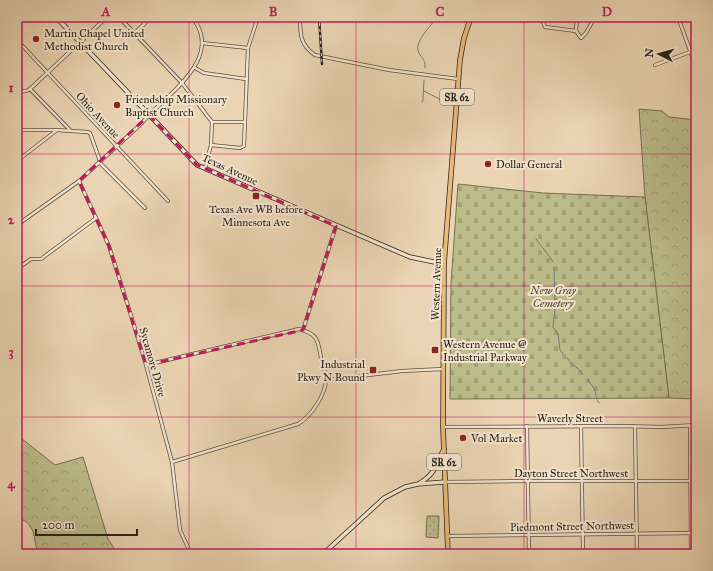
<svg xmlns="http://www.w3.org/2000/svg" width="713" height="571" viewBox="0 0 713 571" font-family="'IM FELL Great Primer',serif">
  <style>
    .grass { fill: url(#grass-dots); stroke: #747051 }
    .forest { fill: url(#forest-crowns); stroke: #747051 }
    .cemetery { fill: url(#cemetery-stones); stroke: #747051 }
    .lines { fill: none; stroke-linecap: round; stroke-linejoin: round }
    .stream { stroke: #717b79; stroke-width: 1 }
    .street-casing { stroke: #5c4f3f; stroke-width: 4 }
    .secondary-casing { stroke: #2c2318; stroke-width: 5 }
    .primary-casing { stroke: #2c2318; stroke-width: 5.5 }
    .street { stroke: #f2e3ce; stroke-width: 2.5 }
    .secondary { stroke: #f2e3ce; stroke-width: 3.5 }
    .primary { stroke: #e6ba7a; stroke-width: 4 }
    .rail-casing { stroke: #2c2318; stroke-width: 2.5 }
    .rail { stroke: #f2e3ce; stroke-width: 1; stroke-dasharray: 3; stroke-linecap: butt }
    .marked { fill: none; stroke: #c2185b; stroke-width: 3; stroke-dasharray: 8 5; stroke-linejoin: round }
    .grid { fill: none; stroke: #c2185b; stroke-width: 1; stroke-opacity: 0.55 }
    .poi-dot { fill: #8f2418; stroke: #f2e3ce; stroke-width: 1.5 }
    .labels { text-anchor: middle; stroke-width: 4; stroke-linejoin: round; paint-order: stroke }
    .shield { fill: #f2e3ce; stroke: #675d4f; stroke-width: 1 }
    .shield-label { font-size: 10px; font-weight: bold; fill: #2c2318 }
    .poi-label { font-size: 11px; fill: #2c2318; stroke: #f2e3ce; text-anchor: start }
    .street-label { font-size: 11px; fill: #2c2318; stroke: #f2e3ce }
    .park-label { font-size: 11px; font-style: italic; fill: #504934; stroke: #f2e3ce }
    .neatline { fill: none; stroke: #c2185b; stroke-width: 1.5 }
    .grid-label { font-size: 13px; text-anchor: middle; font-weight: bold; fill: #c2185b }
  </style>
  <defs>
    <pattern id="grass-dots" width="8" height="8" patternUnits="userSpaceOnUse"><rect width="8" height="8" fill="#bbbc8a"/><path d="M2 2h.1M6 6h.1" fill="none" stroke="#a1a176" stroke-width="1.8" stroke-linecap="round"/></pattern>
    <pattern id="forest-crowns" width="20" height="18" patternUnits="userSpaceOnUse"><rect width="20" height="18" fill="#bbbc8a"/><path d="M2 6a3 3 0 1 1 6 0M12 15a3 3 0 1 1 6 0" fill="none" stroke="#a1a176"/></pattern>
    <pattern id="cemetery-stones" width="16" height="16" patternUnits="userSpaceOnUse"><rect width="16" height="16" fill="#bbbc8a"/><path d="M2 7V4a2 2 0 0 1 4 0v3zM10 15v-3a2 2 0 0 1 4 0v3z" fill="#a1a176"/></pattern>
  </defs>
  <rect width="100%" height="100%" fill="#ebd4b3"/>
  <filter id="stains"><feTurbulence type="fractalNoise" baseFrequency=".005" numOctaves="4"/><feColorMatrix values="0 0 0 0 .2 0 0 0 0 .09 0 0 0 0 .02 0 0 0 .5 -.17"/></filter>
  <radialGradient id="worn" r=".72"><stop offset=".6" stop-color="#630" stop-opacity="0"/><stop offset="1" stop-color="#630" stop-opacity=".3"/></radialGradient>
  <path class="grass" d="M427,516H439L438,538L426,537Z"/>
  <g class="forest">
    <path d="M639,109L662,111L669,117L696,120V399L669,398L645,197Z"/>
    <path d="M17,435L55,465L83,457L108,539L118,554H39C34,546 36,534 30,526C28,522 21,519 17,516Z"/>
  </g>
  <path class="cemetery" d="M458,184L543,193L645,197L669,398L450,399L451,283Z"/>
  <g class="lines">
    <g class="stream">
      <path d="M425,68C426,58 420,58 418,50C416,40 431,26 437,17"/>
      <path d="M424,91L445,102"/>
      <path d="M422,102L423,100L424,80"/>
      <path d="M536,239C542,247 548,254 553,262"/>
      <path d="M554,267L555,309L553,327L558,334L560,350L563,354"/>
      <path d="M567,358C571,365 578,367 583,374"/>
      <path d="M588,379C589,382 591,384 593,387C597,392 595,399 599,403"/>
    </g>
    <g class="street-casing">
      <g id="street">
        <path d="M119,17L182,83L212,122L211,145L205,168"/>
        <path d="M300,17C300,34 300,45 315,55L389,70L458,79"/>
        <path d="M541,17L545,27L576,31"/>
        <path d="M577,17L576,31L581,38L586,33L595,17"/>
        <path d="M678,17L696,67"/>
        <path d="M135,33L151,17"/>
        <path d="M17,40L168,201"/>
        <path d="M202,43L248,48"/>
        <path d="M655,65L690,52"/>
        <path d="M195,68L204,73L246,79"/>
        <path d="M30,89L70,130"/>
        <path d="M17,92L26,91L30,89L107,17"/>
        <path d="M212,122H245"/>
        <path d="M17,130H57L87,132L90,133L100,161"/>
        <path d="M211,145L240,148L244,146L248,48L257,20L245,17"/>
        <path d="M17,161L57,130"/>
        <path d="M99,162L145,208"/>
        <path d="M79,181L109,246L129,309L146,365L172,462L180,530L191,554"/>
        <path d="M17,225L79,181L141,124C165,95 226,59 192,17"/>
        <path d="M17,269L31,259H41L96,218"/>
        <path d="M303,330L336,226"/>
        <path d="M146,365L299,329C318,334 318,340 321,358C323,365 326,373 326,380C325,396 311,416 298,424L172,462"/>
        <path d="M326,380L402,371L443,369"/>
        <path d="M527,426L529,554"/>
        <path d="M581,426L583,554"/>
        <path d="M690,426L691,554"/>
        <path d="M443,427L622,426L662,427L696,425"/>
        <path d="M635,427L637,554"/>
        <path d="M445,482L527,481H696"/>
        <path d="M448,536L696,533"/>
      </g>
    </g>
    <g class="secondary-casing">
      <g id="secondary">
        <path d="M56,17L197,165L410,257L444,264"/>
        <path d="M420,483C437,472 435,465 444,449"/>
        <path d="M323,554L384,498L405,487L418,484L445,482"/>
      </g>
    </g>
    <g class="primary-casing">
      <path id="primary" d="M448,554L443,427L444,264L460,60L464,38L471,17"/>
    </g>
    <use href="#street" class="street"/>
    <use href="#secondary" class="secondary"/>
    <use href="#primary" class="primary"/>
    <g class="rail-casing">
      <path id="rail" d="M319,17L322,64"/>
    </g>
    <use href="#rail" class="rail"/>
  </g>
  <path class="marked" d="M149,115L197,165L336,226L303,330L146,365L109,246L79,181Z"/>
  <path class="grid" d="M189,17V554M356,17V554M524,17V554M17,154H696M17,286H696M17,417H696"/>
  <g class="poi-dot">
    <circle cx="36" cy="39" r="4"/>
    <circle cx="117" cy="105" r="4"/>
    <circle cx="488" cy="164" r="4"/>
    <rect x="252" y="192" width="8" height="8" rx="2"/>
    <rect x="431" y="346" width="8" height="8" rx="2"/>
    <rect x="369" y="366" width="8" height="8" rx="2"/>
    <circle cx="463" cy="438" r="4"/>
  </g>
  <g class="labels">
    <g class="shield">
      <rect x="440" y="89" width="34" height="16" rx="3"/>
      <rect x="427" y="454" width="34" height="16" rx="3"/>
    </g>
    <g class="shield-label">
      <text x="457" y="101">SR 62</text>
      <text x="444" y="466">SR 62</text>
    </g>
    <g class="poi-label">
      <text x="44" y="37">Martin Chapel United<tspan x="44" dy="13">Methodist Church</tspan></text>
      <text x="125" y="103">Friendship Missionary<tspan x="125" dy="13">Baptist Church</tspan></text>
      <text x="496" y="168">Dollar General</text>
      <text x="256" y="213" text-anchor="middle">Texas Ave WB before<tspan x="256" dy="13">Minnesota Ave</tspan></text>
      <text x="443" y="348">Western Avenue @<tspan x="443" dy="13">Industrial Parkway</tspan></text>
      <text x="365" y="368" text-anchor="end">Industrial<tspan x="365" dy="13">Pkwy N Bound</tspan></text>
      <text x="471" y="442">Vol Market</text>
    </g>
    <g class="street-label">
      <text transform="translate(98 115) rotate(47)" y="4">Ohio Avenue</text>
      <text transform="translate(230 169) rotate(25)" y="4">Texas Avenue</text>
      <text transform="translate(436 284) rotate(-88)" y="4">Western Avenue</text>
      <text transform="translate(153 362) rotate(74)" y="4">Sycamore Drive</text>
      <text x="570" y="422">Waverly Street</text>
      <text x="571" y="477">Dayton Street Northwest</text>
      <text transform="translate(572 526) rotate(-1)" y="4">Piedmont Street Northwest</text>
    </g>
    <g class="park-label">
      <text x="553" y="294">New Gray<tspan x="553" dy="13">Cemetery</tspan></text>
    </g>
  </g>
  <rect width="713" height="571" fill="none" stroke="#ebd4b3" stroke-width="44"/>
  <g transform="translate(659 54) rotate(276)" stroke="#f2e3ce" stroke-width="3" paint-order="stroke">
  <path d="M0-3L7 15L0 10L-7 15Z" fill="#2c2318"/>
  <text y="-6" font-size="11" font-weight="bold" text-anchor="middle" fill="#2c2318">N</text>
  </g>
  <path d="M36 529v6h101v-6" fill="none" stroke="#2c2318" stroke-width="2"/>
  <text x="42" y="529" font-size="12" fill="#2c2318" stroke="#f2e3ce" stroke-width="3" paint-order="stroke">200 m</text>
  <rect x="22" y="22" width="669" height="527" class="neatline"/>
  <g class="grid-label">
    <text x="106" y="16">A</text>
    <text x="273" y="16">B</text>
    <text x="440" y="16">C</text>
    <text x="607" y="16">D</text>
    <text x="11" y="92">1</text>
    <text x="11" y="224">2</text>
    <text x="11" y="356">3</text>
    <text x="11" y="488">4</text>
  </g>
  <rect width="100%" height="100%" filter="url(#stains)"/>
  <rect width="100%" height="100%" fill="url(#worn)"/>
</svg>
